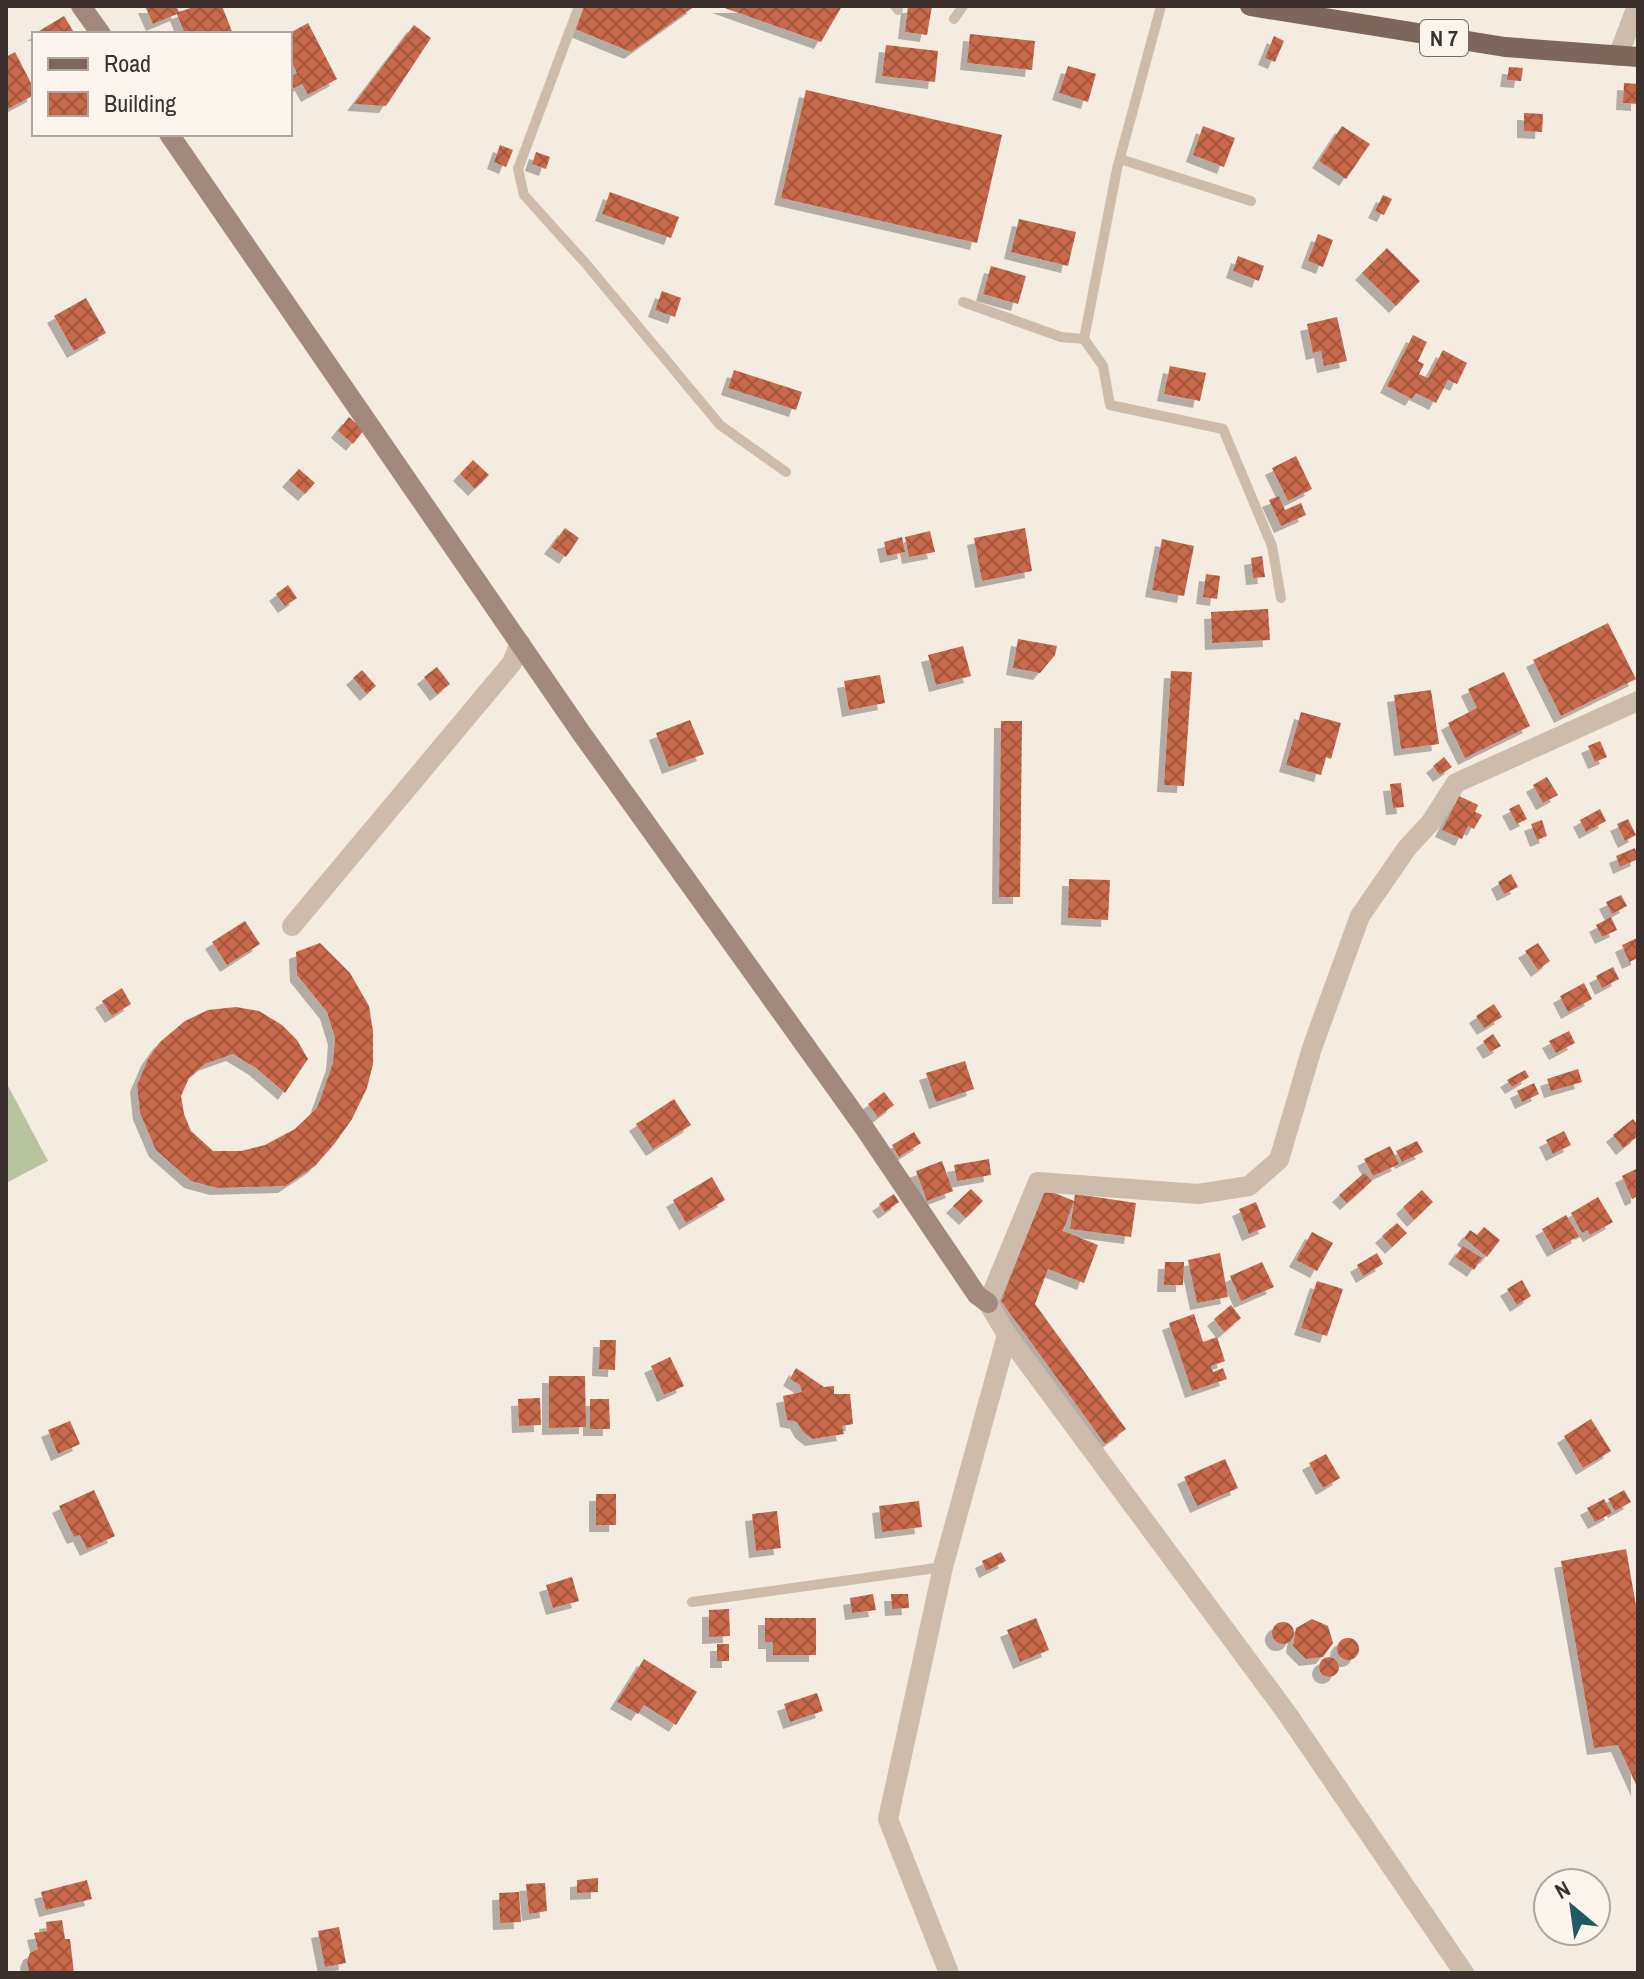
<svg xmlns="http://www.w3.org/2000/svg" width="1644" height="1979" viewBox="0 0 1644 1979" font-family="'Archivo Narrow',sans-serif">
  <style>
    .pitch { fill: #b8c4a0 }
    .building { fill: url(#building-cross-hatch); filter: url(#shadow) }
    .lines { fill: none; stroke-linecap: round; stroke-linejoin: round }
    .lane { stroke: #cdbbac; stroke-width: 10 }
    .street { stroke: #cdbbac; stroke-width: 20 }
    .secondary { stroke: #a18a7d; stroke-width: 20 }
    .primary { stroke: #7d675c; stroke-width: 20 }
    .labels { text-anchor: middle; stroke-width: 6; stroke-linejoin: round; paint-order: stroke }
    .shield { fill: #fbf5ee; stroke: #756b66; stroke-width: 2 }
    .shield-label { font-size: 22px; font-weight: bold; fill: #3b302b }
  </style>
  <defs>
    <pattern id="building-cross-hatch" width="8" height="8" patternUnits="userSpaceOnUse" patternTransform="scale(2)"><rect width="8" height="8" fill="#c8694b"/><path d="M0 0l8 8M0 8l8-8" fill="none" stroke="#a4573f"/></pattern>
    <filter id="shadow"><feDropShadow dx="-7" dy="7" stdDeviation="0" flood-color="#0004"/></filter>
  </defs>
  <rect width="100%" height="100%" fill="#f4ebe1"/>
  <path class="pitch" d="M6,1082L48,1161L6,1183Z"/>
  <g class="building">
    <path d="M145,6H176L179,12L196,6H222L233,34H185L177,14L153,24Z"/>
    <path d="M584,6H695L631,52L575,29Z"/>
    <path d="M719,6H842L821,42Z"/>
    <path d="M908,6H932L927,35L905,32Z"/>
    <path d="M64,16L75,34H34Z"/>
    <path d="M308,23L337,79L308,95L302,84L290,90V77L297,73L290,59V33Z"/>
    <path d="M414,25L431,38L386,106L354,104Z"/>
    <path d="M970,34L1035,41L1032,70L967,63Z"/>
    <path d="M1274,36L1284,41L1275,62L1265,58Z"/>
    <path d="M886,45L938,51L935,82L882,76Z"/>
    <path d="M15,52L34,89V95L6,110V57Z"/>
    <path d="M1068,66L1096,74L1088,102L1059,93Z"/>
    <path d="M1509,67L1523,68L1521,81L1507,80Z"/>
    <path d="M1624,83L1638,84V104L1623,103Z"/>
    <path d="M806,90L1002,135L977,243L781,198Z"/>
    <path d="M1524,113L1543,114L1542,132L1524,131Z"/>
    <path d="M1203,126L1235,138L1224,167L1193,155Z"/>
    <path d="M1342,126L1370,144L1346,179L1319,161Z"/>
    <path d="M500,145L513,150L506,167L494,162Z"/>
    <path d="M536,152L550,157L546,169L532,164Z"/>
    <path d="M610,192L679,217L671,238L602,214Z"/>
    <path d="M1383,195L1392,199L1384,215L1375,211Z"/>
    <path d="M1019,219L1076,232L1068,266L1011,252Z"/>
    <path d="M1318,234L1333,240L1323,267L1308,261Z"/>
    <path d="M1387,248L1420,281L1396,306L1362,273Z"/>
    <path d="M1238,256L1264,266L1259,281L1233,271Z"/>
    <path d="M991,266L1026,276L1018,304L983,294Z"/>
    <path d="M662,291L681,298L675,317L655,310Z"/>
    <path d="M86,298L106,333L74,351L54,316Z"/>
    <path d="M1337,317L1347,361L1324,366L1321,351L1313,353L1307,324Z"/>
    <path d="M1413,335L1427,342L1418,361L1424,364L1419,374L1428,378L1443,350L1467,363L1457,384L1448,380L1436,403L1416,393L1412,399L1387,386Z"/>
    <path d="M1170,366L1206,373L1200,401L1164,394Z"/>
    <path d="M734,370L802,392L796,410L728,388Z"/>
    <path d="M349,417L364,430L353,444L338,431Z"/>
    <path d="M1296,456L1312,489L1288,501L1272,468Z"/>
    <path d="M473,460L489,475L475,489L460,474Z"/>
    <path d="M299,469L315,483L305,494L289,480Z"/>
    <path d="M1279,496L1285,510L1301,503L1306,515L1281,526L1269,500Z"/>
    <path d="M565,528L579,538L566,557L551,547Z"/>
    <path d="M1025,528L1032,571L982,581L974,538Z"/>
    <path d="M930,531L935,552L909,557L905,537Z"/>
    <path d="M902,537L905,552L887,556L884,542Z"/>
    <path d="M1162,539L1194,546L1184,596L1152,590Z"/>
    <path d="M1262,556L1265,577L1253,578L1251,558Z"/>
    <path d="M1206,574L1220,576L1217,599L1203,597Z"/>
    <path d="M288,585L297,598L285,606L276,594Z"/>
    <path d="M1268,609L1270,640L1212,643L1211,612Z"/>
    <path d="M1608,623L1636,679L1561,716L1533,660Z"/>
    <path d="M1018,639L1057,646L1055,655L1040,673L1013,668Z"/>
    <path d="M963,646L971,676L936,685L928,655Z"/>
    <path d="M437,667L450,684L437,694L424,677Z"/>
    <path d="M362,670L376,686L367,694L353,678Z"/>
    <path d="M1171,671L1192,672L1184,786L1164,785Z"/>
    <path d="M1504,672L1530,726L1465,758L1448,723L1477,708L1468,689Z"/>
    <path d="M880,675L885,703L849,710L844,681Z"/>
    <path d="M1431,690L1439,744L1401,749L1394,695Z"/>
    <path d="M1301,712L1341,723L1331,759L1326,757L1321,775L1286,765Z"/>
    <path d="M690,720L704,754L669,767L656,733Z"/>
    <path d="M1001,721H1022L1020,897H999Z"/>
    <path d="M1600,741L1607,757L1595,762L1588,746Z"/>
    <path d="M1444,757L1452,767L1440,775L1433,766Z"/>
    <path d="M1547,777L1558,795L1543,803L1533,785Z"/>
    <path d="M1401,783L1404,807L1393,808L1390,784Z"/>
    <path d="M1459,796L1478,805L1475,812L1482,815L1474,829L1468,826L1462,839L1442,830Z"/>
    <path d="M1519,804L1527,819L1517,824L1509,809Z"/>
    <path d="M1600,809L1606,821L1586,832L1580,820Z"/>
    <path d="M1628,819L1636,835L1625,841L1617,824Z"/>
    <path d="M1542,820L1547,836L1537,840L1531,824Z"/>
    <path d="M1635,848L1638,859L1620,867L1616,856Z"/>
    <path d="M1511,874L1518,887L1504,894L1498,882Z"/>
    <path d="M1069,879L1110,880L1108,920L1068,918Z"/>
    <path d="M1621,895L1627,906L1612,914L1606,902Z"/>
    <path d="M1611,917L1617,930L1602,937L1596,925Z"/>
    <path d="M245,921L260,944L227,965L212,942Z"/>
    <path d="M1637,938L1638,958L1629,962L1622,945Z"/>
    <path d="M320,943L350,973L369,1006L373,1032V1064L367,1088L352,1119L335,1143L315,1166L285,1186L217,1188L191,1181L156,1150L140,1113L137,1085L148,1059L160,1042L185,1021L208,1010L236,1007L259,1011L282,1025L297,1040L308,1059L285,1093L256,1068L233,1054L205,1064L189,1078L181,1096L184,1114L191,1131L213,1151H241L265,1145L295,1129L317,1108L333,1063L335,1038L327,1012L297,975L296,952Z"/>
    <path d="M1538,943L1550,961L1538,970L1525,951Z"/>
    <path d="M1613,967L1619,979L1602,988L1596,976Z"/>
    <path d="M1584,983L1592,999L1568,1012L1560,996Z"/>
    <path d="M122,988L131,1004L112,1016L102,1001Z"/>
    <path d="M1494,1004L1502,1017L1484,1028L1476,1016Z"/>
    <path d="M1569,1031L1575,1043L1556,1053L1549,1041Z"/>
    <path d="M1493,1034L1501,1046L1490,1052L1483,1041Z"/>
    <path d="M965,1061L974,1089L936,1102L926,1073Z"/>
    <path d="M1578,1069L1582,1082L1551,1091L1547,1079Z"/>
    <path d="M1525,1070L1529,1077L1512,1087L1507,1080Z"/>
    <path d="M1534,1083L1539,1094L1522,1102L1517,1091Z"/>
    <path d="M884,1092L894,1105L878,1117L868,1104Z"/>
    <path d="M674,1099L691,1125L653,1149L636,1124Z"/>
    <path d="M1633,1119L1638,1126V1136L1623,1148L1613,1135Z"/>
    <path d="M1564,1131L1571,1145L1553,1154L1546,1140Z"/>
    <path d="M914,1132L921,1143L899,1157L892,1145Z"/>
    <path d="M1417,1141L1423,1152L1402,1162L1396,1151Z"/>
    <path d="M1390,1146L1399,1164L1373,1176L1364,1159Z"/>
    <path d="M989,1159L991,1175L957,1181L954,1165Z"/>
    <path d="M942,1161L953,1191L927,1201L916,1171Z"/>
    <path d="M1638,1168V1196L1632,1199L1622,1176Z"/>
    <path d="M1364,1173L1372,1181L1347,1203L1339,1195Z"/>
    <path d="M712,1177L725,1200L686,1223L673,1200Z"/>
    <path d="M971,1189L983,1201L966,1218L953,1206Z"/>
    <path d="M1045,1189L1074,1201L1075,1194L1136,1203L1131,1237L1070,1229L1074,1201L1063,1231L1098,1245L1084,1283L1048,1269L1035,1304L1126,1429L1105,1444L1001,1301Z"/>
    <path d="M1422,1190L1433,1202L1414,1220L1403,1207Z"/>
    <path d="M894,1194L899,1202L885,1212L879,1204Z"/>
    <path d="M1598,1197L1613,1222L1590,1235L1587,1230L1582,1233L1571,1213Z"/>
    <path d="M1256,1202L1266,1227L1249,1234L1239,1209Z"/>
    <path d="M1566,1215L1579,1236L1554,1250L1542,1229Z"/>
    <path d="M1397,1223L1407,1233L1392,1247L1382,1236Z"/>
    <path d="M1484,1227L1500,1240L1487,1257L1464,1238L1470,1230L1477,1235Z"/>
    <path d="M1312,1232L1333,1243L1317,1271L1296,1260Z"/>
    <path d="M1463,1246L1482,1258L1474,1270L1455,1257Z"/>
    <path d="M1220,1253L1228,1297L1197,1303L1188,1260Z"/>
    <path d="M1377,1253L1383,1264L1363,1276L1357,1265Z"/>
    <path d="M1165,1262H1184L1183,1285H1164Z"/>
    <path d="M1262,1262L1274,1287L1241,1301L1230,1276Z"/>
    <path d="M1522,1280L1531,1296L1517,1305L1507,1289Z"/>
    <path d="M1317,1281L1343,1289L1327,1336L1301,1328Z"/>
    <path d="M1231,1305L1241,1318L1224,1332L1214,1319Z"/>
    <path d="M1194,1314L1203,1342L1217,1337L1225,1361L1211,1366L1213,1372L1223,1368L1227,1379L1192,1391L1169,1323Z"/>
    <path d="M600,1340H616L615,1370L599,1369Z"/>
    <path d="M670,1357L684,1386L664,1395L651,1366Z"/>
    <path d="M796,1368L824,1387L834,1386V1394H850L853,1424L842,1426L844,1434L812,1439L802,1431L797,1422L787,1420L783,1396L802,1392L800,1385L790,1379Z"/>
    <path d="M549,1376H585L586,1427L549,1428Z"/>
    <path d="M540,1398L541,1425L519,1426L518,1399Z"/>
    <path d="M590,1399H609L610,1429H590Z"/>
    <path d="M1591,1419L1611,1451L1583,1468L1564,1436Z"/>
    <path d="M70,1421L80,1444L58,1454L48,1430Z"/>
    <path d="M1326,1454L1340,1478L1323,1488L1309,1463Z"/>
    <path d="M1225,1459L1238,1488L1197,1506L1184,1477Z"/>
    <path d="M94,1490L115,1536L87,1549L80,1535L74,1537L59,1506Z"/>
    <path d="M1624,1490L1631,1502L1615,1511L1608,1499Z"/>
    <rect x="596" y="1494" width="20" height="31"/>
    <path d="M1604,1499L1612,1513L1595,1522L1587,1508Z"/>
    <path d="M919,1501L922,1527L882,1532L879,1506Z"/>
    <path d="M777,1511L781,1548L756,1551L752,1514Z"/>
    <path d="M1626,1549L1638,1617V1789L1618,1745L1594,1748L1561,1561Z"/>
    <path d="M1001,1552L1006,1561L986,1571L982,1561Z"/>
    <path d="M572,1577L579,1601L553,1608L546,1585Z"/>
    <path d="M873,1594L876,1610L852,1613L850,1598Z"/>
    <path d="M891,1594H908L909,1608L892,1609Z"/>
    <path d="M729,1609L730,1636L709,1637V1610Z"/>
    <path d="M765,1618H816V1655H773V1642H765Z"/>
    <path d="M1036,1618L1049,1650L1020,1662L1007,1630Z"/>
    <path d="M1312,1619L1328,1626L1333,1643L1323,1657L1306,1659L1293,1646L1296,1628Z"/>
    <circle cx="1283" cy="1633" r="11"/>
    <circle cx="1348" cy="1649" r="11"/>
    <rect x="717" y="1644" width="12" height="17"/>
    <circle cx="1329" cy="1667" r="10"/>
    <path d="M644,1659L697,1692L676,1725L644,1705L638,1714L617,1702Z"/>
    <path d="M817,1693L823,1711L790,1722L784,1704Z"/>
    <path d="M598,1878V1892L577,1893V1880Z"/>
    <path d="M87,1880L92,1899L46,1910L41,1892Z"/>
    <path d="M545,1883L547,1911L529,1914L526,1884Z"/>
    <path d="M519,1892L521,1922L500,1923L499,1893Z"/>
    <path d="M62,1920L65,1939H70L74,1973H29L27,1961L30,1953L38,1949L34,1933L47,1931L46,1922Z"/>
    <path d="M339,1927L346,1963L325,1967L318,1931Z"/>
  </g>
  <g class="lines">
    <g class="lane">
      <path d="M579,6L518,169L524,195L587,265L720,425L786,472"/>
      <path d="M895,6L898,10"/>
      <path d="M1161,6L1117,169L1084,339L1103,366L1110,405L1223,429L1272,546L1281,598"/>
      <path d="M954,19L963,6"/>
      <path d="M1120,159L1251,201"/>
      <path d="M963,302L1061,337L1084,339"/>
      <path d="M692,1602L943,1567"/>
    </g>
    <g class="street">
      <path d="M1618,56L1637,6"/>
      <path d="M292,926L512,663L520,643"/>
      <path d="M949,1973L888,1819L943,1567L1007,1335"/>
      <path d="M1464,1973L1286,1712L1007,1335L988,1303L1038,1182L1198,1194L1249,1186L1279,1160L1312,1048L1360,916L1407,848L1431,822L1456,783L1638,701"/>
    </g>
    <g class="secondary">
      <path d="M81,6L101,34"/>
      <path d="M169,134L582,734L863,1126L977,1295L988,1303"/>
    </g>
    <path class="primary" d="M1250,6L1505,47L1638,57"/>
  </g>
  <g class="labels">
    <rect class="shield" x="1420" y="20" width="48" height="36" rx="6"/>
    <g class="shield-label">
      <text x="1444" y="46">N 7</text>
    </g>
  </g>
  <rect width="1644" height="1979" fill="none" stroke="#3b302b" stroke-width="16"/>
  <rect x="32" y="32" width="260" height="104" fill="#fbf5ee" stroke="#aea6a0" stroke-width="2"/>
  <rect x="48" y="58" width="40" height="12" fill="#7d675c" stroke="#aea6a0" stroke-width="2"/>
  <text x="104" y="72" font-size="24" fill="#3b302b">Road</text>
  <rect x="48" y="92" width="40" height="24" fill="url(#building-cross-hatch)" stroke="#aea6a0" stroke-width="2"/>
  <text x="104" y="112" font-size="24" fill="#3b302b">Building</text>
  <g transform="translate(1572 1907) rotate(331)"><circle r="38" fill="#fbf5ee" stroke="#aea6a0" stroke-width="2"/>
  <path d="M0-6L14 30L0 20L-14 30Z" fill="#1f5a5e"/>
  <text y="-12" font-size="22" font-weight="bold" text-anchor="middle" fill="#3b302b">N</text>
  </g>
</svg>
